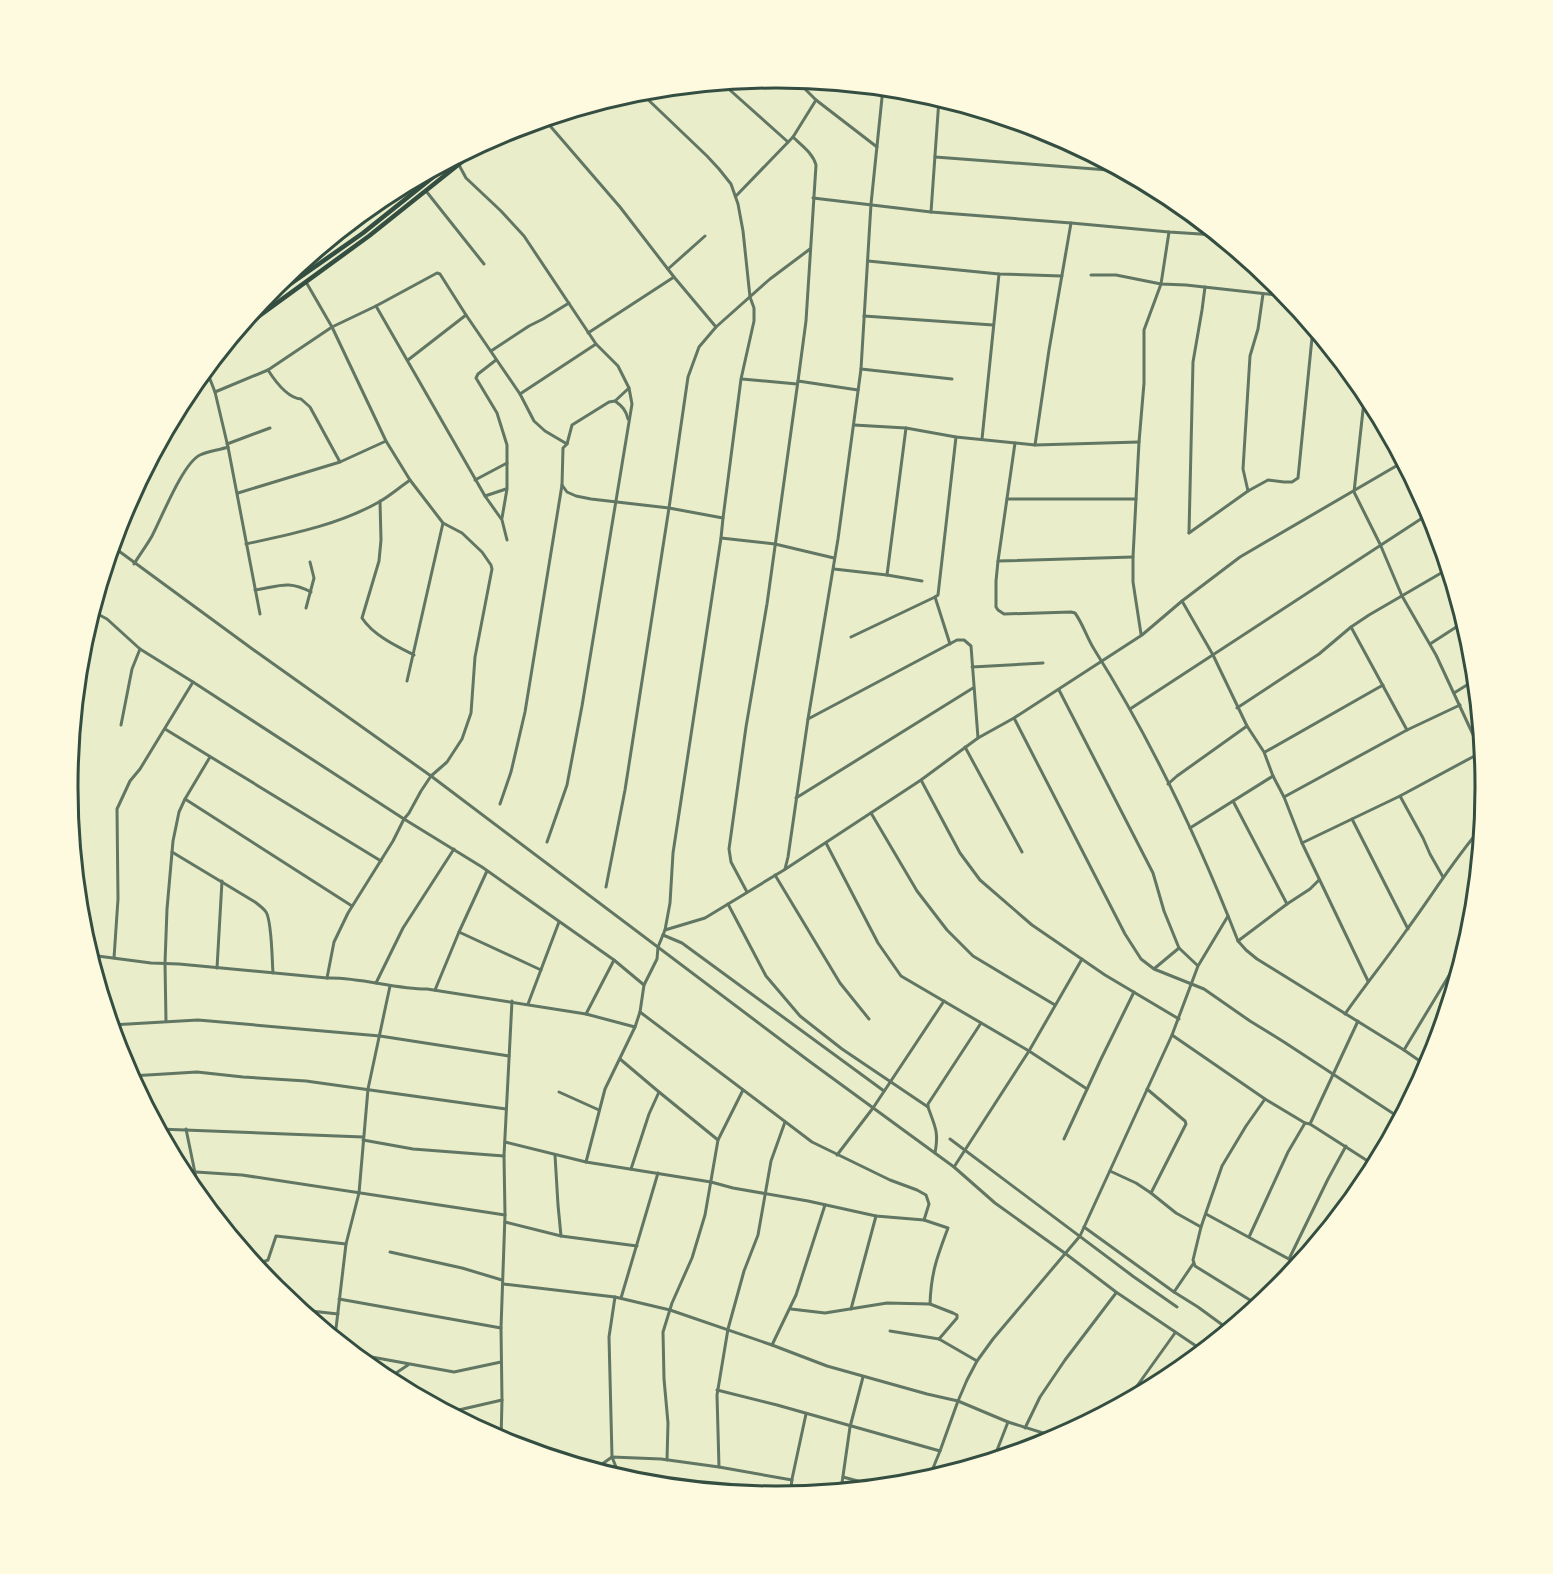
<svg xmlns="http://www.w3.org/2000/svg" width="1553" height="1574" viewBox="0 0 1553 1574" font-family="Montserrat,sans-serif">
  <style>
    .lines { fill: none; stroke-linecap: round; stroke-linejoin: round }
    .minor { stroke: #617663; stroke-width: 3 }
    .primary { stroke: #344e41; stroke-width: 4.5 }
    .rim { fill: none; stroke: #344e41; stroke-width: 3 }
  </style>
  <rect width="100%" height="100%" fill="#e9edc9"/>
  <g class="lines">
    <g class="minor">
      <path d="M796,80L816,100L877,147"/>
      <path d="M722,83L788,142"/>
      <path d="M804,86L809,81"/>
      <path d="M545,120L620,207L674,277L716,327"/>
      <path d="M935,157L1121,171"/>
      <path d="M459,165L466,178L501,211L524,236L596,344L618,366L629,388L632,404L582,706L567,785L547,842"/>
      <path d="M426,191L484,264"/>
      <path d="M736,196L793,137L816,100"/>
      <path d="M813,198L931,212L1071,223L1169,232L1216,235"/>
      <path d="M931,212L939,99"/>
      <path d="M868,261L999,274L1062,276"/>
      <path d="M668,269L705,236"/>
      <path d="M1091,275H1116L1161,284L1186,285L1286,296"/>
      <path d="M306,282L332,327L386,441L410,480L443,523L462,533L482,552L491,565L492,569L475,657L471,713L462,739L447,762L431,776L421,791L409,813L404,819L393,841L348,913L334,942L327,978"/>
      <path d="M376,306L485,496L502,520L507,540"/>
      <path d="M864,316L993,325"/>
      <path d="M588,333L674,277"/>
      <path d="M491,351L529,326L543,319L569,303"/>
      <path d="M408,360L466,315"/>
      <path d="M496,360L478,374L476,378L497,413L507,445V489L502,518"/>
      <path d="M206,369L215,392L228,447L260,614"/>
      <path d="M861,369L952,379"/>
      <path d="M268,370C275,381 287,398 301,399L310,407L340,462"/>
      <path d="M742,379L797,384"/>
      <path d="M798,381L858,390"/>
      <path d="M215,392L268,370L332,327L376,306L437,273L440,274L466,315L520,394L534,421L545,431L567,444"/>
      <path d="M1365,392L1354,492L1380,544L1402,596L1436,655L1476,741L1483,758"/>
      <path d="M520,394L596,344"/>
      <path d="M615,401C622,406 626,410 628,419"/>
      <path d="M854,425L906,428L956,437L1035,445L1049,350L1071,223"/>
      <path d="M982,439L999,274"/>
      <path d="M1015,443L998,561L996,581V607L998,610L1004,614L1071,612L1075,613C1083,624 1087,638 1094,649C1152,741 1199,841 1238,941L1246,950L1257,959L1404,1050L1427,1066"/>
      <path d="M227,444L270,428"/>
      <path d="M1035,445L1139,442"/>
      <path d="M475,480L507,463"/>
      <path d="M562,485L567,492L576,496L591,499L669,508L723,518"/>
      <path d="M1248,491L1243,469L1250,356L1258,329L1263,294"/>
      <path d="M238,493L340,462L386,441"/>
      <path d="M485,496L506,489"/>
      <path d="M1007,499H1136"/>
      <path d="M380,501L381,540L379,561L362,618C373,635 396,646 414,655"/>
      <path d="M1189,533L1248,491L1268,480L1284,482H1292L1298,478L1313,328"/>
      <path d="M1189,533L1193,362L1202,310L1205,287"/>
      <path d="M721,538L775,544L834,558"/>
      <path d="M246,544C292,534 338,525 379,502C390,496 400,487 410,480"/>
      <path d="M112,546L251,648L431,776L809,1061L954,1167L995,1203L1066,1254L1116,1292L1202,1350"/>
      <path d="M998,561L1133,557"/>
      <path d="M134,564C140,554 147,545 152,536C162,517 183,463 200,455C209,451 219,450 228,447"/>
      <path d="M834,569L887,575L922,581"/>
      <path d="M887,575L906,428"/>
      <path d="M255,590C280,586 288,580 311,592"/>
      <path d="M935,597L950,644"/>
      <path d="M1182,601L1213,655L1247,726L1264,752L1273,776L1284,797L1302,843L1368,981"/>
      <path d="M306,608L314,578L310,562"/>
      <path d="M92,611L107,619L140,649L193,682L404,819L482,867L614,960L644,985"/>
      <path d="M1351,627L1407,730"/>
      <path d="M1141,634L1133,582V557L1139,442L1144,383V330L1161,284L1169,232"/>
      <path d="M851,637L935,597L938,595L956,437"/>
      <path d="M1430,644L1464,622"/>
      <path d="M972,667L1043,663"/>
      <path d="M407,681L443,523"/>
      <path d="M1059,690L1153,873L1164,911L1179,948L1197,965"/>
      <path d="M1454,693L1475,680"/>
      <path d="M1237,708L1319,654L1351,627L1369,615L1448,569"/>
      <path d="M1130,709L1430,513"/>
      <path d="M1014,718L1125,934L1141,959L1154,969L1204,989L1250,1021L1284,1042L1400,1118"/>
      <path d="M808,719L957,640H964L971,646L978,738"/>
      <path d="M121,725L132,669L140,649"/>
      <path d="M165,729L381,861"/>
      <path d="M965,747L1022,852"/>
      <path d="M1265,752L1383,685"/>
      <path d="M921,780L960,853L980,880L1032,925L1105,975L1179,1019"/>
      <path d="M1168,784L1177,776L1247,726"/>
      <path d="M1400,796L1423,838L1430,854L1443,877"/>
      <path d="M1284,797L1407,730L1460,705"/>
      <path d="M796,798L973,688"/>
      <path d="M185,799L352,906"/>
      <path d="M1233,801L1287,904"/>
      <path d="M500,804L511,772L525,712L562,485L563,448L567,444L572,425L609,402L615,401L629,388"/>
      <path d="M871,813L917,891L947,930L973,956L1055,1005"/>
      <path d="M1352,819L1408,929"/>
      <path d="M1190,828L1273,776"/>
      <path d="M826,843L878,943L901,976L1029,1051L1087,1089"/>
      <path d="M1302,843L1400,796L1480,753"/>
      <path d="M172,852L255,902C259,905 264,909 266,912C272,921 272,961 273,973"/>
      <path d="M785,869L788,857L808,719L838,539L861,369L871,204L883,88"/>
      <path d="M775,875L840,983L869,1019"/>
      <path d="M606,887L625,790L669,508L688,377L699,347L716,327L770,279L810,249"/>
      <path d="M747,892L731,862L729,849L746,727L767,604L798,381L806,321L816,165C813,153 801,145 793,137"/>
      <path d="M728,904L766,976L800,1016L842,1049L928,1107"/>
      <path d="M665,930L705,918L784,870L921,780L978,738L1014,718L1142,635L1182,601L1240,557L1403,462"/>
      <path d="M459,932L541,970"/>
      <path d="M663,935L682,943L884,1091"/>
      <path d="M1238,941L1287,904L1310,889L1319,880"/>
      <path d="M90,955L151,963L179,964L327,978C361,977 393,989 427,989L586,1014L635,1027"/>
      <path d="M114,958L118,899L117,809L130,781L140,769L193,682"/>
      <path d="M217,968L222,881"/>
      <path d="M1155,968L1179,948"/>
      <path d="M376,983L403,928L454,849"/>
      <path d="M435,990L459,932L487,871"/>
      <path d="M528,1004L559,922"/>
      <path d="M640,1012L812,1142L890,1180L917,1190L926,1195L929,1204L924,1220"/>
      <path d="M586,1014L614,960"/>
      <path d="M1345,1014C1366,984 1388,957 1408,928C1433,894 1454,859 1482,827"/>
      <path d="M166,1021L165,963L167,909L173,841L179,812L185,799L210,757"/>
      <path d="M111,1025L198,1020L380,1036L509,1056"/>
      <path d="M1172,1035L1265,1099L1305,1123L1310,1124L1374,1165"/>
      <path d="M1404,1050L1465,949"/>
      <path d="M620,1059L659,1092L718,1140"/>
      <path d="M131,1076L197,1072L243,1077L306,1081L506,1109"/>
      <path d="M1147,1089L1185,1121L1186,1124L1151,1193"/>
      <path d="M559,1092L599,1110"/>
      <path d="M1310,1124L1358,1021"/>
      <path d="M159,1129L363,1137"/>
      <path d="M186,1129L200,1197"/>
      <path d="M950,1139L1134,1277L1177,1307"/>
      <path d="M1064,1139L1101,1059L1134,992"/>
      <path d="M363,1140L413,1149L504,1156"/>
      <path d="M505,1142L586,1162L711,1182L733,1188L808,1201L876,1216L924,1220L948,1228C937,1257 931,1273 930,1304L887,1303L825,1313L791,1309"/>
      <path d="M935,1153C939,1131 935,1127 928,1107V1104L981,1023"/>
      <path d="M555,1155L558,1205L561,1236"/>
      <path d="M837,1155L873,1108L944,1001"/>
      <path d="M586,1162L605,1089L635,1027L640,1012L644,985L657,959L658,947L665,930L670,903L673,853L721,538L723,518L741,379L754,321V308L750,297L743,231L738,204L731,184L719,169L707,156L639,91"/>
      <path d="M954,1167L1029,1051L1082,959"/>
      <path d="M631,1169L649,1114L659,1092"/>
      <path d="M1110,1171L1136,1183L1151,1193L1176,1213L1201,1227"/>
      <path d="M196,1172L242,1175L505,1215"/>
      <path d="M1206,1214L1298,1264"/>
      <path d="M505,1222L561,1236L637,1246"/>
      <path d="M1084,1227L1174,1292L1198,1307L1228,1329"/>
      <path d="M1249,1237L1288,1152L1305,1123"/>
      <path d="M390,1252L462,1268L502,1280"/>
      <path d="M1289,1259L1328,1179L1346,1146"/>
      <path d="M256,1265L268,1260L276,1236L346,1244"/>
      <path d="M503,1284L615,1297L670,1310L772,1345L827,1366L927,1394L958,1401L1008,1422L1056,1437"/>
      <path d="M1174,1292L1193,1264"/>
      <path d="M615,1297L609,1337L612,1457L620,1477"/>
      <path d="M621,1298L658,1173"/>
      <path d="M339,1299L501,1328"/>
      <path d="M930,1304L953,1313L957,1315V1318L939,1339"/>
      <path d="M1258,1305L1195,1266L1193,1260L1201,1227L1222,1166L1246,1126L1265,1099"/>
      <path d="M851,1309L876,1216"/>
      <path d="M302,1310L338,1314"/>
      <path d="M890,1331L939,1339L977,1361"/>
      <path d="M335,1337L346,1244L359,1193L368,1089L390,986"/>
      <path d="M772,1345L796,1295L825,1205"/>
      <path d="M355,1354L454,1372L501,1362"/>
      <path d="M387,1379L408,1365"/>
      <path d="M717,1390L777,1405L940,1451"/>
      <path d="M1127,1400L1175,1333"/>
      <path d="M450,1412L502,1400"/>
      <path d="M1025,1428L1040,1397L1065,1360L1116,1293"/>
      <path d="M501,1440L502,1400L501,1328L505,1215L504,1156L512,1001"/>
      <path d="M994,1458L1008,1422"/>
      <path d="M667,1460L668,1423L664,1379L663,1332L672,1303L692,1258L705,1215L718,1140L743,1090"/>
      <path d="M719,1467L717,1395L728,1329L744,1271L758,1235L771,1161L785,1122"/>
      <path d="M595,1469L612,1457L661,1459L719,1467L792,1480"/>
      <path d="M843,1477L876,1486"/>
      <path d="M929,1478L940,1451L958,1401L967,1380L977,1361L993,1339L1080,1236L1172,1035L1198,966L1228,916"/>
      <path d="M841,1490L850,1427L863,1377"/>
      <path d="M790,1495L792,1479L806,1414"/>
    </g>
    <g class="primary">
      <path d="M259,306L363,233L457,158"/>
      <path d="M237,332L369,236L488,141"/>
    </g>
  </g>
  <path d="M0 0H1553V1574H0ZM776 88H777A698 698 0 0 1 1475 786V788A698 698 0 0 1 777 1486H776A698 698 0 0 1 78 788V786A698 698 0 0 1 776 88Z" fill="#fefae0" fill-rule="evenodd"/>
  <path class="rim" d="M776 88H777A698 698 0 0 1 1475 786V788A698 698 0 0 1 777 1486H776A698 698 0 0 1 78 788V786A698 698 0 0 1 776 88Z"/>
</svg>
